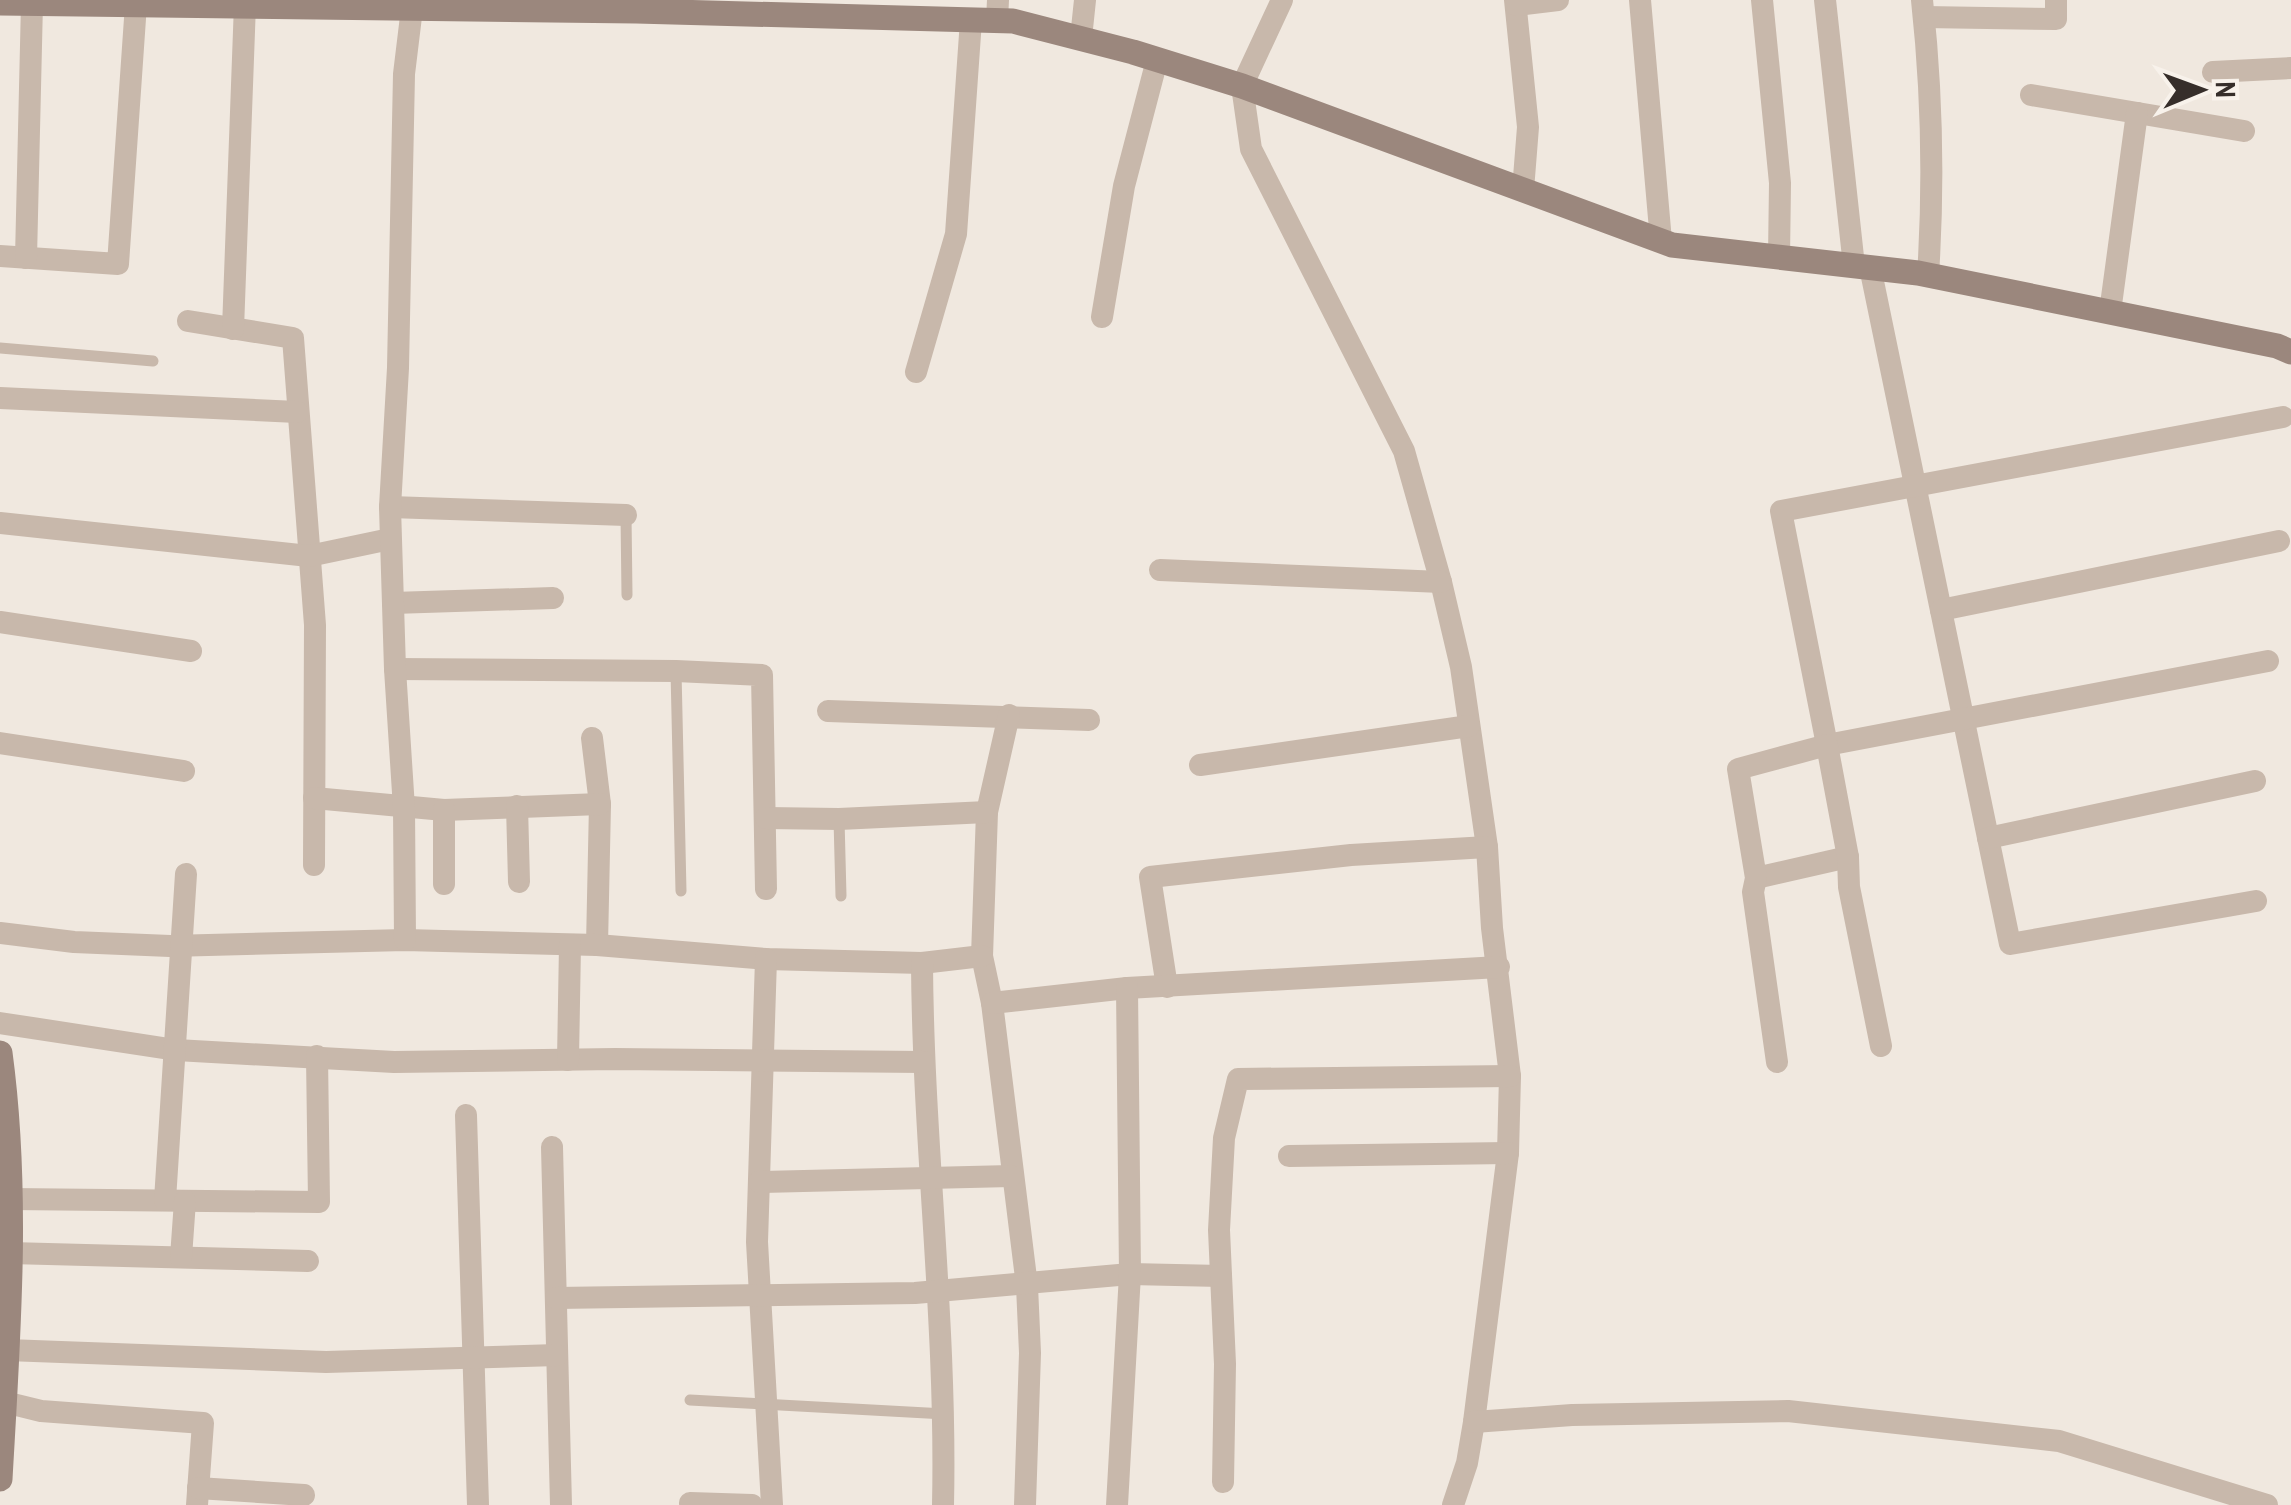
<svg xmlns="http://www.w3.org/2000/svg" width="2291" height="1505" viewBox="0 0 2291 1505" font-family="'Archivo Narrow',sans-serif">
  <style>
    .lines { fill: none; stroke-linecap: round; stroke-linejoin: round }
    .lane { stroke: #c8b8ab; stroke-width: 11 }
    .street { stroke: #c8b8ab; stroke-width: 22 }
    .secondary { stroke: #9b877d; stroke-width: 25 }
  </style>
  <rect width="100%" height="100%" fill="#f0e8df"/>
  <g class="lines">
    <g class="lane">
      <path d="M0,348L153,361"/>
      <path d="M626,515L627,595"/>
      <path d="M676,671L681,891"/>
      <path d="M839,819L841,896"/>
      <path d="M690,1400L945,1414"/>
    </g>
    <g class="street">
      <path d="M1282,0L1242,86L1251,149L1404,451L1441,582L1461,667L1487,847L1492,928L1510,1076L1508,1153L1474,1422L1467,1463L1453,1505"/>
      <path d="M1515,0L1528,127L1523,190"/>
      <path d="M1640,0L1661,241"/>
      <path d="M1762,0L1780,183L1779,257"/>
      <path d="M1825,0L1854,266"/>
      <path d="M1922,0C1932,92 1934,183 1928,275"/>
      <path d="M1516,5L1558,0"/>
      <path d="M1924,17L2056,19V0"/>
      <path d="M997,20L998,0"/>
      <path d="M1081,38L1085,0"/>
      <path d="M2213,72L2291,68"/>
      <path d="M2031,95L2244,131"/>
      <path d="M0,256L118,264L136,4"/>
      <path d="M26,258L32,3"/>
      <path d="M1870,267L2010,944L2256,901"/>
      <path d="M2110,312L2137,113"/>
      <path d="M1102,317L1124,186L1157,60"/>
      <path d="M188,321L293,338L315,625L314,865"/>
      <path d="M233,329L245,4"/>
      <path d="M916,372L956,234L971,20"/>
      <path d="M0,398L297,412"/>
      <path d="M390,507L626,515"/>
      <path d="M0,523L309,556L390,539"/>
      <path d="M1160,570L1441,582"/>
      <path d="M393,603L553,598"/>
      <path d="M1941,610L2279,541"/>
      <path d="M0,622L191,651"/>
      <path d="M2268,661L1827,745L1781,511L2283,417"/>
      <path d="M395,669L676,671L762,675L766,889"/>
      <path d="M828,711L1089,720"/>
      <path d="M1009,715L987,812L982,956L992,1003L1027,1286L1030,1353L1025,1505"/>
      <path d="M592,738L600,804L597,945"/>
      <path d="M0,743L184,771"/>
      <path d="M1200,765L1469,726"/>
      <path d="M314,798L444,810L600,804"/>
      <path d="M517,806L519,882"/>
      <path d="M766,818L839,819L987,812"/>
      <path d="M1988,838L2255,781"/>
      <path d="M1756,878L1848,857"/>
      <path d="M444,884V810"/>
      <path d="M0,933L74,942L170,946L405,940L597,945L766,959L922,963L982,956"/>
      <path d="M405,940L404,808L395,669L390,507L398,368L404,74L413,0"/>
      <path d="M766,959L757,1242L772,1505"/>
      <path d="M922,963C923,1144 947,1324 943,1505"/>
      <path d="M1167,987L1150,877L1351,855L1487,847"/>
      <path d="M992,1003L1127,988L1499,967"/>
      <path d="M0,1023L176,1050L394,1062L615,1059L923,1062"/>
      <path d="M568,1060L570,945"/>
      <path d="M1777,1062L1753,892L1756,878L1738,769L1827,745L1848,857L1849,887L1881,1046"/>
      <path d="M466,1115L478,1505"/>
      <path d="M552,1147L561,1505"/>
      <path d="M1289,1156L1508,1153"/>
      <path d="M759,1182L1011,1176"/>
      <path d="M10,1199L319,1202L317,1056"/>
      <path d="M165,1200L186,874"/>
      <path d="M10,1253L308,1261"/>
      <path d="M181,1257L185,1201"/>
      <path d="M556,1298L915,1293L1130,1274L1221,1276"/>
      <path d="M7,1350L326,1362L557,1355"/>
      <path d="M0,1401L41,1411L203,1423L197,1505"/>
      <path d="M1474,1422L1572,1415L1788,1411L2059,1441L2267,1505"/>
      <path d="M1223,1482L1225,1364L1219,1230L1224,1138L1238,1079L1510,1076"/>
      <path d="M198,1488L304,1495"/>
      <path d="M690,1503L752,1505"/>
      <path d="M1117,1505L1130,1274L1127,988"/>
    </g>
    <g class="secondary">
      <path d="M0,3L636,11L1013,21L1133,52L1242,86L1672,245L1918,273L2277,346L2291,352"/>
      <path d="M0,1053C19,1194 8,1337 0,1479"/>
    </g>
  </g>
  <g transform="translate(2201 90) rotate(89)" stroke="#f8f2eb" stroke-width="8" paint-order="stroke">
  <path d="M0-8L18 38L0 25L-18 38Z" fill="#362e2a"/>
  <text y="-15" font-size="28" font-weight="bold" text-anchor="middle" fill="#362e2a">N</text>
  </g>
</svg>
